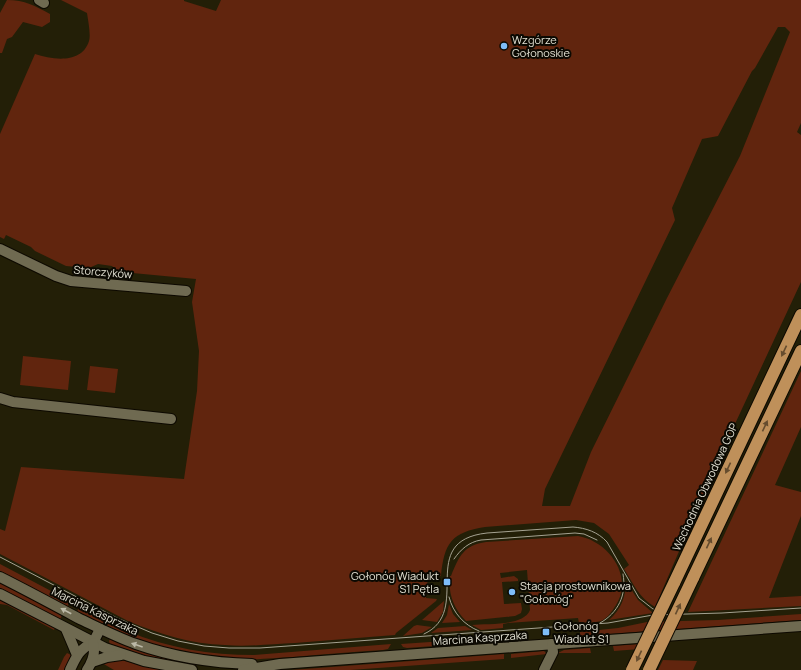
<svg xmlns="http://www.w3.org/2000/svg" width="801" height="670" viewBox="0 0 801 670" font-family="Manrope,sans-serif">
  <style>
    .green { fill: #61250e; fill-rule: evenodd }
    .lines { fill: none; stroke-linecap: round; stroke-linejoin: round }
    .minor-casing { stroke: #0d0900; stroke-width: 12 }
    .highway-casing { stroke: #0d0900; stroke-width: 14 }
    .minor { stroke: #6f6a51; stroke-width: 10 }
    .highway { stroke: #bf905a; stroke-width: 12 }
    .tram { stroke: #a5a291; stroke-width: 1 }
    .highway-bridge-casing { stroke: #0d0900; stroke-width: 14; stroke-linecap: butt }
    .highway-bridge { stroke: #bf905a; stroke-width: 12 }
    .oneway { fill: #654c2e }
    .oneway2 { fill: #bbb8a6 }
    .poi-dot { fill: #7ebdf9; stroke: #0b0902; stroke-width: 1.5 }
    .labels { text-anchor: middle; stroke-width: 4; stroke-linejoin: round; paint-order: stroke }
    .poi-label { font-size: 11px; fill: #e4e2d4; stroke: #0b0902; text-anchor: start }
    .street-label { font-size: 11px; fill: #e4e2d4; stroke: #0b0902 }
  </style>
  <rect width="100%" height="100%" fill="#231f07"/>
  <g class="green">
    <path d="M7,0C25,0 35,6 50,14V22L42,27L23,22L12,37L7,39L2,53H0V13Z"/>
    <path d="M61,0H184V1L216,11L221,0H801V123L797,132L801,135V282L721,454L655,607C639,598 633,583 624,569L629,565L609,534L594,523L576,520L485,527C452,532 444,543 441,576H428L426,598L437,599L436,601L396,633L395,635C361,638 328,640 295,643C271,644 248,647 225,645C191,644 159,634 128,621L0,554V529L5,531L21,467L184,479L197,391L199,351L192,302L196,279L122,272L117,271L112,266L98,264L89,268L66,266L35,251L31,247L6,235L4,239L0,237V134L35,54C53,60 82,64 89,41C91,35 88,20 87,13ZM778,27H785L790,32L740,156L667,298L591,452L570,506H542L545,489L675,220L672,208L702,139L718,136L752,71L755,68Z"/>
    <path d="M23,356L71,361L68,390L20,385Z"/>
    <path d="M90,366L118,369L115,393L87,390Z"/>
    <path d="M801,371V427L775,485L801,492V516L769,598L801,596V606L688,612Z"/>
    <path d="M578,536C609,541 636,578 614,608C611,613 606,619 601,621C595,623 586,622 579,623L578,618L508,623L503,624V628L481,630L472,625C487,623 523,627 530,610L527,570L500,573L501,578L514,576L518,579V581L502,582L504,604L521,603L522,609L521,613L515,616L466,621C453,608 448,593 450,576H451C459,556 464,545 486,542Z"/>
    <path d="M0,564L70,601L68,606L72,608V609L0,571Z"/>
    <path d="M626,581L638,600L653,613L609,620C621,610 626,596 626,581Z"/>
    <path d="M0,582L67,617L62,615L60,620L0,588Z"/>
    <path d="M0,599L55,628L54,630L7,605L0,604Z"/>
    <path d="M444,601L443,612L437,622L422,620Z"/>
    <path d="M75,604C92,613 109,623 127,631C168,648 210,655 254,655L391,644L388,649L383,650C353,652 323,654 293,657C270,658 248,661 226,659C170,654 126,637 77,612L79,607Z"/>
    <path d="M449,604L453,614L460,622L442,623L447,615Z"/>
    <path d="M801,614V620L580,636V632L618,628L647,622L718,620Z"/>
    <path d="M417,625L432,627L422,633L403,636L414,626Z"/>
    <path d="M465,626L472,630L431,633L438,628Z"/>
    <path d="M503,637V641L407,648L403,647L401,644Z"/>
    <path d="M110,639L198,664V665L164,661L138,655L110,645L109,641Z"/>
    <path d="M640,644V649L614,651L613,646Z"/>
    <path d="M590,648L591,653H558L564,650Z"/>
    <path d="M544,651L547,654L511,658V654Z"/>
    <path d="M67,653L71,655L65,670H58L64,657Z"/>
    <path d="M504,654V659L350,670H291Z"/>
    <path d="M108,660H121L162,670H114L102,663Z"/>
    <path d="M663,660L697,661L693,670H658Z"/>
  </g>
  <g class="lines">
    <g class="minor-casing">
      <g id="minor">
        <path d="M39,0L44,3"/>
        <path d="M0,249L56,276L71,281L186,291"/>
        <path d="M0,398L13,402L171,419"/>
        <path d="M0,577C26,590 52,604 78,618C97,627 116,637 136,644C173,657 212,663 252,664"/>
        <path d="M0,594L105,648L144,661L192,670"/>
        <path d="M66,629L77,655"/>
        <path d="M92,662L107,657L121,655"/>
        <path d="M70,670C76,657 80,648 93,643L100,629"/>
        <path d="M87,670C93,661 96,653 93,643"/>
        <path d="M243,670L280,664L801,626"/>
        <path d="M544,670L553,652L552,644"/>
      </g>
    </g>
    <g class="highway-casing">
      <g id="highway">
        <path d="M693,578L801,351"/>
        <path d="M674,583L801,315"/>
      </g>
    </g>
    <use href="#minor" class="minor"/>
    <use href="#highway" class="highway"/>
    <g class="tram">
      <path d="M0,557L117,618L152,633L178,641L204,646L229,648H260L608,623L653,615L722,613L801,608"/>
      <path d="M454,559C461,549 469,542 481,540L575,533L584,534L597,540"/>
      <path d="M449,597C453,613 464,625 479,631"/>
      <path d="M600,623C618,613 627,595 623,574"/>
      <path d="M424,634C474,611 415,541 487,533L573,527C586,528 598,532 607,542L639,598L653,609L663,612"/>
    </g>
    <g class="highway-bridge-casing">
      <g id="highway-bridge">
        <path d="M632,670L674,583"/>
        <path d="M649,670L693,578"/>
      </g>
    </g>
    <use href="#highway-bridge" class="highway-bridge"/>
  </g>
  <defs><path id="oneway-solid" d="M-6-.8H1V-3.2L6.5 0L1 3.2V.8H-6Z"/></defs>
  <g class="oneway">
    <use href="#oneway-solid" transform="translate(784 351) rotate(115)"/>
    <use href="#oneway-solid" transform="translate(765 426) rotate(-65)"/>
    <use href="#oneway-solid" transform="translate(728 468) rotate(115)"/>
    <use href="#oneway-solid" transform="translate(709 543) rotate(-65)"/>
    <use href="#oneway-solid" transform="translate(678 609) rotate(-65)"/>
    <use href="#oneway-solid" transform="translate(639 656) rotate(115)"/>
  </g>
  <g class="oneway2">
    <use href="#oneway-solid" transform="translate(66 611) rotate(-152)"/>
    <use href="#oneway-solid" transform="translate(137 645) rotate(-161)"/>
  </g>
  <g class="poi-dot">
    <circle cx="504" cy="46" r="4"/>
    <rect x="443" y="578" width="8" height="8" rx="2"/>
    <circle cx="512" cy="592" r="4"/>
    <rect x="542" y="628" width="8" height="8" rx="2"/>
  </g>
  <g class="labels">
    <g class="poi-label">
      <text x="512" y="44">Wzgórze<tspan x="512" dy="13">Gołonoskie</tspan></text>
      <text x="439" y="580" text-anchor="end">Gołonóg Wiadukt<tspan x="439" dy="13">S1 Pętla</tspan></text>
      <text x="520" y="590">Stacja prostownikowa<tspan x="520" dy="13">"Gołonóg"</tspan></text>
      <text x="554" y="630">Gołonóg<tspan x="554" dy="13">Wiadukt S1</tspan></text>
    </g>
    <g class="street-label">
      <text transform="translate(103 272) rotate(5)" y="4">Storczyków</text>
      <text transform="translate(705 487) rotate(-65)" y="4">Wschodnia Obwodowa GOP</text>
      <text transform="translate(95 611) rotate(26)" y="4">Marcina Kasprzaka</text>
      <text transform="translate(480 638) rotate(-4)" y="4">Marcina Kasprzaka</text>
    </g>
  </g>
</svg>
